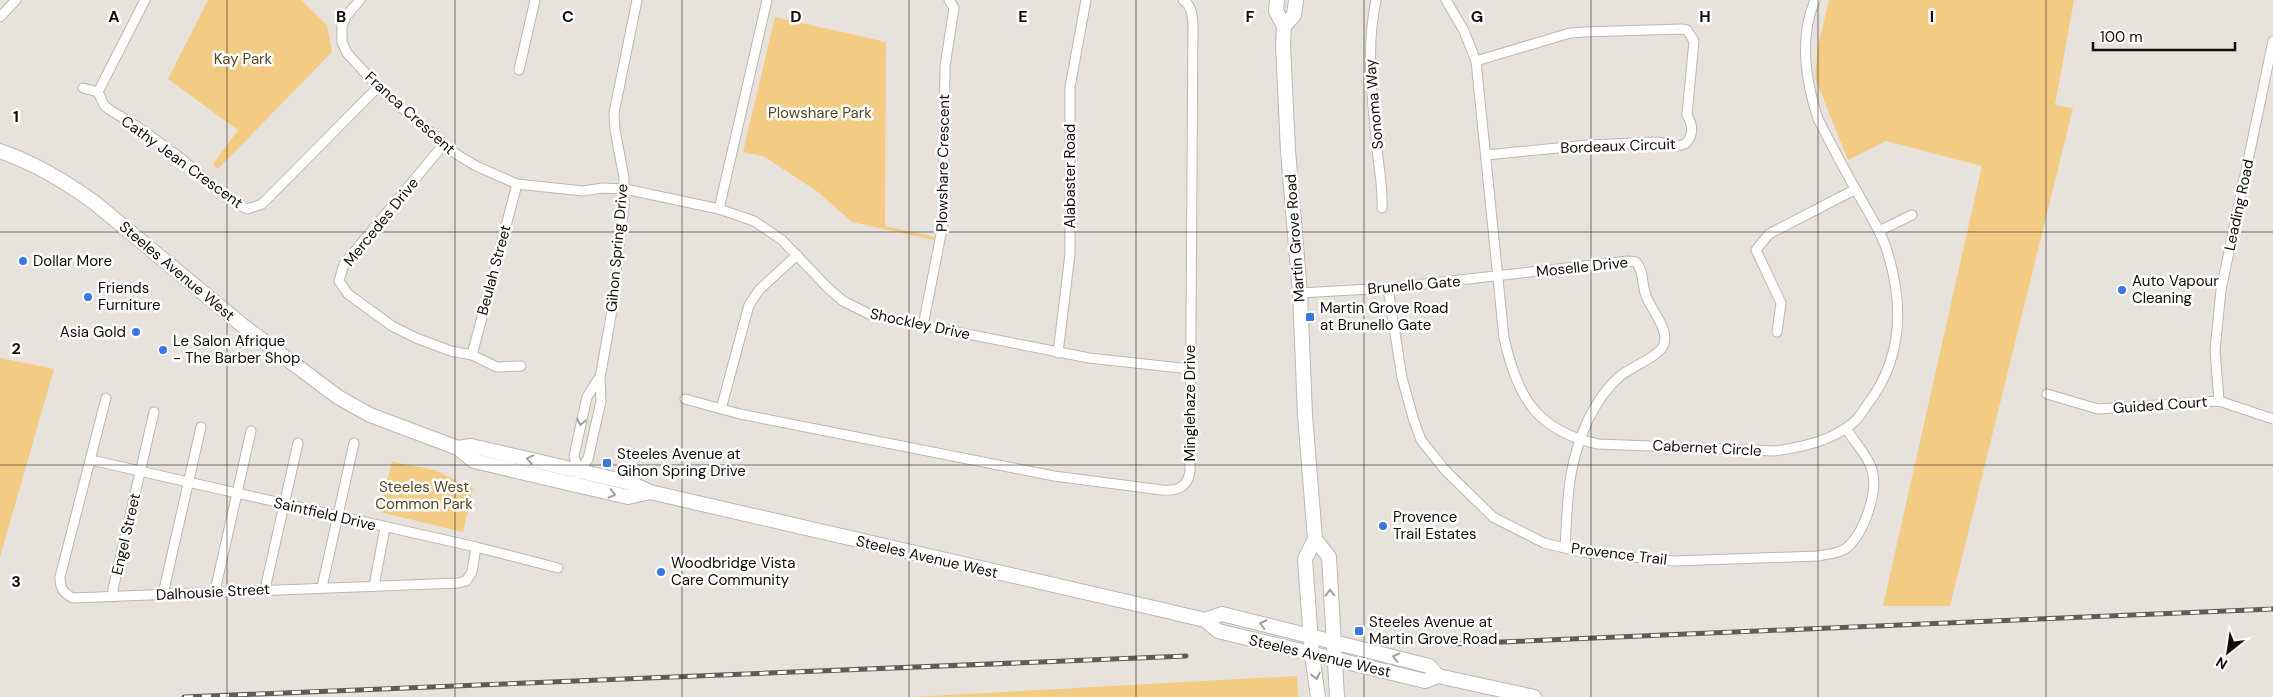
<svg xmlns="http://www.w3.org/2000/svg" width="2273" height="697" viewBox="0 0 2273 697" font-family="'DM Sans',sans-serif">
  <style>
    .green { fill: #f3cb83 }
    .lines { fill: none; stroke-linecap: round; stroke-linejoin: round }
    .minor-casing { stroke: #bcb8b1; stroke-width: 11 }
    .secondary-casing { stroke: #bcb8b1; stroke-width: 16 }
    .minor { stroke: #fff; stroke-width: 9 }
    .secondary { stroke: #fff; stroke-width: 14 }
    .rail-casing { stroke: #5e5c57; stroke-width: 5 }
    .rail { stroke: #fff; stroke-width: 3; stroke-dasharray: 9; stroke-linecap: butt }
    .oneway { stroke: #9f9f9d }
    .grid { fill: none; stroke: #0f0e0b; stroke-width: 1; stroke-opacity: 0.55 }
    .poi-dot { fill: #3976e4; stroke: #fff; stroke-width: 2 }
    .labels { text-anchor: middle; stroke-width: 5; stroke-linejoin: round; paint-order: stroke }
    .park-label { font-size: 15px; fill: #594622; stroke: #fff }
    .street-label { font-size: 15px; fill: #0f0e0b; stroke: #fff }
    .poi-label { font-size: 15px; fill: #0f0e0b; stroke: #fff; text-anchor: start }
    .grid-label { font-size: 16px; text-anchor: middle; font-weight: bold; fill: #0f0e0b; stroke: #fff; stroke-width: 5; stroke-linejoin: round; paint-order: stroke }
  </style>
  <rect width="100%" height="100%" fill="#e7e3dc"/>
  <g class="green">
    <path d="M208,0H301L327,25L332,52L218,169L213,164L238,130L168,79Z"/>
    <path d="M1829,0H2074L2055,105L2073,108L1950,606H1883L1982,166L1886,141L1848,160L1815,78L1818,46Z"/>
    <path d="M775,17L886,42L885,226L935,237L934,240L852,222L818,192L765,157L743,152Z"/>
    <path d="M0,358L54,369L0,557Z"/>
    <path d="M392,461C407,467 427,466 441,473C454,479 459,484 473,488L463,532L379,512Z"/>
    <path d="M1297,676L1298,697H910Z"/>
  </g>
  <g class="lines">
    <g class="minor-casing">
      <g id="minor">
        <path d="M360,0L346,16L342,26V42L347,53L378,87L453,152L476,166L517,184L583,191L603,188L625,189L719,209L754,221L782,240L828,288L843,301L871,315L1089,358L1190,369"/>
        <path d="M1376,0C1365,53 1373,104 1378,158C1380,175 1383,191 1382,208"/>
        <path d="M1446,0L1464,31L1476,61L1504,338C1517,396 1536,431 1598,444L1775,451C1803,447 1831,441 1853,423C1859,418 1863,411 1867,405C1902,360 1904,307 1888,254C1883,235 1871,217 1861,199C1846,173 1832,146 1818,119C1806,82 1799,37 1815,0"/>
        <path d="M0,17L16,0"/>
        <path d="M1476,61L1570,33L1584,32L1681,29L1687,30L1694,41L1687,115C1693,125 1694,136 1685,144L1677,146L1658,142L1588,145L1486,155"/>
        <path d="M519,70L535,0"/>
        <path d="M83,88L98,92L104,105L110,110L138,127L178,156L229,199L247,209L262,204L378,87"/>
        <path d="M98,92L145,0"/>
        <path d="M444,144L344,264L339,281L348,294L392,326L416,338L451,351L472,355L497,367L521,366"/>
        <path d="M719,209L767,0"/>
        <path d="M1879,231L1912,215"/>
        <path d="M1388,288L1402,378L1414,421L1421,440L1445,470L1493,517L1544,543L1582,552L1674,561L1818,556C1827,554 1837,554 1845,549C1864,535 1880,489 1871,467C1866,453 1853,441 1846,428"/>
        <path d="M1300,293L1388,288L1628,261L1636,262C1645,272 1641,286 1647,298C1652,311 1669,329 1664,344C1661,356 1630,367 1619,377C1605,389 1596,404 1588,420C1567,466 1568,498 1565,547"/>
        <path d="M923,326L943,224L945,66L954,8L949,0"/>
        <path d="M1777,332L1781,303L1756,250L1769,234L1856,189"/>
        <path d="M1058,353L1070,254V87L1086,0"/>
        <path d="M472,355L517,184"/>
        <path d="M2047,394L2098,409L2219,401L2273,419"/>
        <path d="M106,398L60,577C60,588 63,593 73,598L458,583L466,581L472,572L476,547"/>
        <path d="M685,399L740,414L1054,476L1162,490C1178,491 1188,487 1190,471L1193,23C1192,13 1191,5 1183,0"/>
        <path d="M2219,401L2215,350L2221,290L2273,41"/>
        <path d="M721,409L749,305L759,290L797,255"/>
        <path d="M91,460L476,547L558,568"/>
        <path d="M578,470L574,456L587,397L599,378"/>
        <path d="M577,474L588,459L601,401L600,378L611,316L624,206V178L615,130L614,113L637,0"/>
        <path d="M374,586L385,528"/>
        <path d="M322,587L354,443"/>
        <path d="M265,589L298,443"/>
        <path d="M215,591L251,431"/>
        <path d="M163,594L201,427"/>
        <path d="M113,596V589L154,412"/>
      </g>
    </g>
    <g class="secondary-casing">
      <g id="secondary">
        <path d="M1277,0L1276,11L1284,26L1283,45L1288,151L1300,293L1305,415L1315,539L1305,559L1312,655L1318,697"/>
        <path d="M1284,26L1294,15L1296,0"/>
        <path d="M0,151C35,163 65,181 95,203L242,325L338,397L370,415L458,448L474,461L628,497L650,492"/>
        <path d="M458,448L471,446L631,483L650,492L1167,611L1205,620L1218,631L1425,681L1438,676L1534,697"/>
        <path d="M1315,539L1329,557L1337,697"/>
        <path d="M1205,620L1222,614L1429,666L1438,676"/>
      </g>
    </g>
    <use href="#minor" class="minor"/>
    <use href="#secondary" class="secondary"/>
    <g class="rail-casing">
      <g id="rail">
        <path d="M1453,644L2273,609"/>
        <path d="M184,697L1186,656"/>
      </g>
    </g>
    <use href="#rail" class="rail"/>
  </g>
  <defs><path id="oneway-chevron" d="M-2-3.5L2.5 0L-2 3.5" fill="none" stroke-width="1.6" stroke-linecap="round" stroke-linejoin="round" transform="scale(1.25)"/></defs>
  <g class="oneway">
    <use href="#oneway-chevron" transform="translate(581 422) rotate(103)"/>
    <use href="#oneway-chevron" transform="translate(530 459) rotate(-167)"/>
    <use href="#oneway-chevron" transform="translate(612 494) rotate(14)"/>
    <use href="#oneway-chevron" transform="translate(1330 593) rotate(-92)"/>
    <use href="#oneway-chevron" transform="translate(1263 624) rotate(-166)"/>
    <use href="#oneway-chevron" transform="translate(1396 657) rotate(-166)"/>
    <use href="#oneway-chevron" transform="translate(1316 676) rotate(78)"/>
  </g>
  <path class="grid" d="M227,0V697M455,0V697M682,0V697M909,0V697M1136,0V697M1364,0V697M1591,0V697M1818,0V697M2046,0V697M0,232H2273M0,465H2273"/>
  <g class="poi-dot">
    <circle cx="23" cy="261" r="5"/>
    <circle cx="2122" cy="290" r="5"/>
    <circle cx="88" cy="297" r="5"/>
    <rect x="1305" y="312" width="10" height="10" rx="2.5"/>
    <circle cx="136" cy="332" r="5"/>
    <circle cx="163" cy="350" r="5"/>
    <rect x="602" y="458" width="10" height="10" rx="2.5"/>
    <circle cx="1383" cy="526" r="5"/>
    <circle cx="661" cy="572" r="5"/>
    <rect x="1354" y="626" width="10" height="10" rx="2.5"/>
  </g>
  <g class="labels">
    <g class="park-label">
      <text x="243" y="64">Kay Park</text>
      <text x="820" y="118">Plowshare Park</text>
      <text x="424" y="492">Steeles West<tspan x="424" dy="17">Common Park</tspan></text>
    </g>
    <g class="street-label">
      <text transform="translate(1374 104) rotate(-95)" y="5">Sonoma Way</text>
      <text transform="translate(410 113) rotate(42)" y="5">Franca Crescent</text>
      <text transform="translate(1618 146) rotate(-2)" y="5">Bordeaux Circuit</text>
      <text transform="translate(182 162) rotate(36)" y="5">Cathy Jean Crescent</text>
      <text transform="translate(943 163) rotate(-89)" y="5">Plowshare Crescent</text>
      <text transform="translate(1070 176) rotate(-90)" y="5">Alabaster Road</text>
      <text transform="translate(2239 205) rotate(-78)" y="5">Leading Road</text>
      <text transform="translate(381 222) rotate(-51)" y="5">Mercedes Drive</text>
      <text transform="translate(1295 238) rotate(-94)" y="5">Martin Grove Road</text>
      <text transform="translate(617 248) rotate(-85)" y="5">Gihon Spring Drive</text>
      <text transform="translate(1582 267) rotate(-6)" y="5">Moselle Drive</text>
      <text transform="translate(494 270) rotate(-75)" y="5">Beulah Street</text>
      <text transform="translate(177 271) rotate(40)" y="5">Steeles Avenue West</text>
      <text transform="translate(1414 285) rotate(-5)" y="5">Brunello Gate</text>
      <text transform="translate(920 324) rotate(12)" y="5">Shockley Drive</text>
      <text transform="translate(1190 403) rotate(-90)" y="5">Minglehaze Drive</text>
      <text transform="translate(2160 405) rotate(-4)" y="5">Guided Court</text>
      <text transform="translate(1707 448) rotate(3)" y="5">Cabernet Circle</text>
      <text transform="translate(325 514) rotate(13)" y="5">Saintfield Drive</text>
      <text transform="translate(126 534) rotate(-77)" y="5">Engel Street</text>
      <text transform="translate(1619 554) rotate(7)" y="5">Provence Trail</text>
      <text transform="translate(927 557) rotate(13)" y="5">Steeles Avenue West</text>
      <text transform="translate(213 592) rotate(-3)" y="5">Dalhousie Street</text>
      <text transform="translate(1320 656) rotate(13)" y="5">Steeles Avenue West</text>
    </g>
    <g class="poi-label">
      <text x="33" y="266">Dollar More</text>
      <text x="2132" y="286">Auto Vapour<tspan x="2132" dy="17">Cleaning</tspan></text>
      <text x="98" y="293">Friends<tspan x="98" dy="17">Furniture</tspan></text>
      <text x="1320" y="313">Martin Grove Road<tspan x="1320" dy="17">at Brunello Gate</tspan></text>
      <text x="126" y="337" text-anchor="end">Asia Gold</text>
      <text x="173" y="346">Le Salon Afrique<tspan x="173" dy="17">- The Barber Shop</tspan></text>
      <text x="617" y="459">Steeles Avenue at<tspan x="617" dy="17">Gihon Spring Drive</tspan></text>
      <text x="1393" y="522">Provence<tspan x="1393" dy="17">Trail Estates</tspan></text>
      <text x="671" y="568">Woodbridge Vista<tspan x="671" dy="17">Care Community</tspan></text>
      <text x="1369" y="627">Steeles Avenue at<tspan x="1369" dy="17">Martin Grove Road</tspan></text>
    </g>
  </g>
  <g class="grid-label">
    <text x="114" y="22">A</text>
    <text x="341" y="22">B</text>
    <text x="568" y="22">C</text>
    <text x="796" y="22">D</text>
    <text x="1023" y="22">E</text>
    <text x="1250" y="22">F</text>
    <text x="1477" y="22">G</text>
    <text x="1705" y="22">H</text>
    <text x="1932" y="22">I</text>
    <text x="16" y="122">1</text>
    <text x="16" y="354">2</text>
    <text x="16" y="587">3</text>
  </g>
  <g transform="translate(2228 652) rotate(210)" stroke="#ffffff" stroke-width="4" paint-order="stroke">
  <path d="M0-4L9 19L0 12L-9 19Z" fill="#0f0e0b"/>
  <text y="-8" font-size="14" font-weight="bold" text-anchor="middle" fill="#0f0e0b">N</text>
  </g>
  <path d="M2093 42v8h142v-8" fill="none" stroke="#0f0e0b" stroke-width="2.5"/>
  <text x="2100" y="42" font-size="15" fill="#0f0e0b" stroke="#ffffff" stroke-width="4" paint-order="stroke">100 m</text>
</svg>
